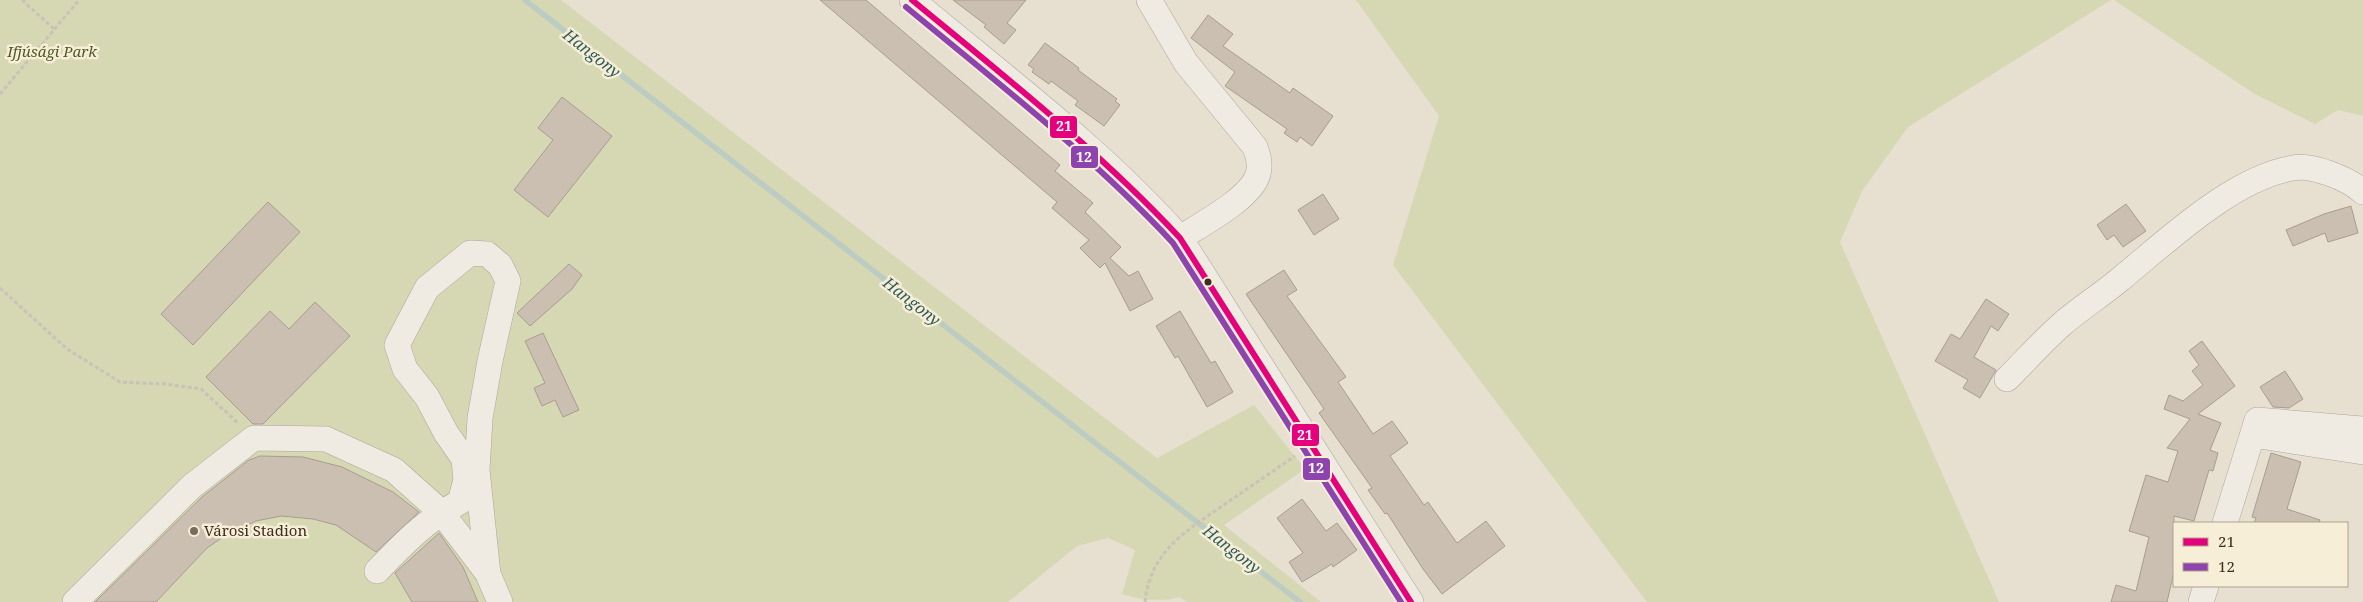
<svg xmlns="http://www.w3.org/2000/svg" width="2363" height="602" viewBox="0 0 2363 602" font-family="'Noto Serif',serif">
  <style>
    .green { fill: #d6d7b3 }
    .lines { fill: none; stroke-linecap: round; stroke-linejoin: round }
    .stream { stroke: #bcccc2; stroke-width: 5.5 }
    .building { fill: #cbbfb2; stroke: #a89c90 }
    .minor-casing { stroke: #ada599; stroke-width: 26 }
    .path { stroke: #c8c2b9; stroke-width: 3; stroke-dasharray: 4 2.5; stroke-linecap: butt }
    .minor { stroke: #efebe3; stroke-width: 25 }
    .bus-1-casing { stroke: #f7eed8; stroke-width: 10 }
    .bus-2-casing { stroke: #f7eed8; stroke-width: 10 }
    .bus-1 { stroke: #e5007d; stroke-width: 6 }
    .bus-2 { stroke: #8e44ad; stroke-width: 6 }
    .bus-dot { fill: #3d2e20; stroke: #f7eed8; stroke-width: 2 }
    .poi-dot { fill: #786c5e; stroke: #f7eed8; stroke-width: 2 }
    .labels { text-anchor: middle; stroke-width: 5; stroke-linejoin: round; paint-order: stroke }
    .park-label { font-size: 15px; font-style: italic; fill: #4d5a26; stroke: #f7eed8 }
    .poi-label { font-size: 15px; fill: #3d2e20; stroke: #f7eed8; text-anchor: start }
    .water-label { font-size: 16px; font-style: italic; fill: #2f5d5a; stroke: #f7eed8 }
    .line-badge { stroke: #f7eed8; stroke-width: 2 }
    .badge-label { font-size: 14px; text-anchor: middle; font-weight: bold; fill: #fff }
  </style>
  <rect width="100%" height="100%" fill="#e7e0d1"/>
  <g class="green">
    <path d="M0,0H561L1157,458L1254,405L1305,469L1224,525L1321,602H1188L1179,597C1164,602 1139,600 1122,594L1135,550L1108,538L1077,546L1008,602H0Z"/>
    <path d="M1356,0H2111L1908,127L1862,191L1840,242L1999,602H1647L1393,265L1439,116Z"/>
    <path d="M2114,0H2363V116L2338,110L2315,124L2253,93Z"/>
  </g>
  <g class="lines">
    <path class="stream" d="M525,0L1300,602"/>
  </g>
  <g class="building">
    <path d="M820,0H866L1060,165L1055,171L1093,203L1085,212L1121,247L1110,258L1129,276L1138,271L1153,299L1130,311L1105,263L1100,268L1080,248L1089,240L1052,208L1057,202Z"/>
    <path d="M953,0H1026L1007,23L1016,30L1004,44L984,27L986,25Z"/>
    <path d="M1208,15L1233,34L1223,46L1290,93L1293,88L1333,116L1312,146L1300,137L1297,142L1284,133L1287,129L1225,86L1235,72L1191,38Z"/>
    <path d="M1045,43L1079,68L1078,70L1117,99L1115,101L1120,105L1104,126L1075,105L1078,101L1051,81L1049,84L1032,72L1034,69L1028,65Z"/>
    <path d="M562,97L612,136L548,217L514,190L553,140L538,128Z"/>
    <path d="M1323,194L1339,219L1314,235L1298,210Z"/>
    <path d="M268,202L300,232L193,345L161,314Z"/>
    <path d="M2126,204L2146,231L2123,247L2114,235L2107,240L2097,225Z"/>
    <path d="M2351,206L2358,233L2328,242L2325,233L2293,246L2286,230L2324,214Z"/>
    <path d="M569,264L582,275L572,289L530,326L517,313Z"/>
    <path d="M1284,270L1297,290L1287,296L1346,377L1338,382L1373,434L1392,421L1408,443L1390,456L1424,505L1428,502L1457,543L1486,521L1505,546L1442,594L1423,569L1387,513L1385,514L1368,490L1372,488L1319,413L1324,409L1246,294Z"/>
    <path d="M1986,299L2009,314L1998,331L1991,326L1974,357L1996,370L1980,398L1963,388L1968,380L1935,361L1951,334L1960,339Z"/>
    <path d="M315,302L350,336L263,424H253L206,377L270,311L289,329Z"/>
    <path d="M1180,311L1211,363L1215,361L1233,392L1207,407L1178,356L1175,358L1156,326Z"/>
    <path d="M543,333L579,410L563,417L555,400L542,406L534,388L545,383L525,341Z"/>
    <path d="M2202,341L2235,386L2198,414L2221,423L2210,450L2218,453L2213,471L2209,470L2194,521L2174,516V572L2167,602H2111L2116,585L2136,591L2149,537L2129,531L2146,475L2168,482L2178,451L2167,448L2190,419L2164,409L2169,395L2183,401L2203,385L2192,371L2199,365L2189,351Z"/>
    <path d="M2285,371L2303,399L2289,408L2273,407L2260,387Z"/>
    <path d="M2271,453L2301,462L2287,509L2320,520L2319,523H2254L2256,518L2252,517Z"/>
    <path d="M260,456L303,457L342,467L393,492L419,512L376,552L336,525L313,519L281,516L256,521L226,535L207,548L156,602H95L202,497L249,460Z"/>
    <path d="M1302,499L1326,531L1337,523L1357,550L1333,567L1332,564L1302,582L1289,562L1303,553L1277,518Z"/>
    <path d="M439,533L463,567L478,602H412L395,573Z"/>
  </g>
  <g class="lines">
    <g class="minor-casing">
      <g id="minor">
        <path d="M912,0C1004,77 1101,149 1180,238L1411,602"/>
        <path d="M1149,0L1186,63L1255,147C1258,155 1261,165 1258,174C1252,198 1200,225 1180,238"/>
        <path d="M2007,379C2025,361 2042,342 2061,325C2079,309 2100,296 2118,281C2165,243 2232,178 2293,168C2312,164 2349,179 2363,192"/>
        <path d="M2253,435L2363,452"/>
        <path d="M2225,523L2257,420L2363,429"/>
        <path d="M377,571C402,545 427,519 460,502L466,480L464,459L446,433L427,397L405,369L397,345L427,288L470,253L487,254L500,265L508,281L490,361L480,418L477,470L488,574L500,602"/>
        <path d="M75,602L192,486L254,438L326,439L394,470L441,512L486,571"/>
        <path d="M2201,602L2206,586"/>
      </g>
    </g>
    <g class="path">
      <path d="M22,0L54,29"/>
      <path d="M0,94L79,0"/>
      <path d="M0,288L67,349L120,382L165,384L201,389L239,424"/>
      <path d="M1145,602C1150,550 1189,529 1228,502C1250,487 1273,471 1295,456"/>
    </g>
    <use href="#minor" class="minor"/>
    <g class="bus-1-casing">
      <path id="bus-1" d="M912,0C1004,76 1098,150 1180,238L1411,602"/>
    </g>
    <g class="bus-2-casing">
      <path id="bus-2" d="M906,7C998,83 1092,156 1173,243L1401,602"/>
    </g>
    <use href="#bus-1" class="bus-1"/>
    <use href="#bus-2" class="bus-2"/>
  </g>
  <circle class="bus-dot" cx="1208" cy="282" r="4.5"/>
  <circle class="poi-dot" cx="194" cy="531" r="5"/>
  <g class="labels">
    <g class="park-label">
      <text x="52" y="57">Ifjúsági Park</text>
    </g>
    <g class="poi-label">
      <text x="204" y="536">Városi Stadion</text>
    </g>
    <g class="water-label">
      <text transform="translate(592 53) rotate(38)" y="6">Hangony</text>
      <text transform="translate(912 301) rotate(38)" y="6">Hangony</text>
      <text transform="translate(1232 549) rotate(38)" y="6">Hangony</text>
    </g>
  </g>
  <g class="line-badge">
    <rect x="1049" y="115" width="29" height="24" rx="5" fill="#e5007d"/>
    <rect x="1070" y="145" width="29" height="24" rx="5" fill="#8e44ad"/>
    <rect x="1291" y="423" width="29" height="24" rx="5" fill="#e5007d"/>
    <rect x="1302" y="457" width="29" height="24" rx="5" fill="#8e44ad"/>
  </g>
  <g class="badge-label">
    <text x="1064" y="131">21</text>
    <text x="1084" y="162">12</text>
    <text x="1305" y="440">21</text>
    <text x="1316" y="473">12</text>
  </g>
  <rect x="2173" y="522" width="175" height="65" fill="#f7eed8" stroke="#ada18e"/>
  <rect x="2183" y="538" width="25" height="8" fill="#e5007d" stroke="#ada18e"/>
  <text x="2218" y="547" font-size="15" fill="#3d2e20">21</text>
  <rect x="2183" y="563" width="25" height="8" fill="#8e44ad" stroke="#ada18e"/>
  <text x="2218" y="572" font-size="15" fill="#3d2e20">12</text>
</svg>
